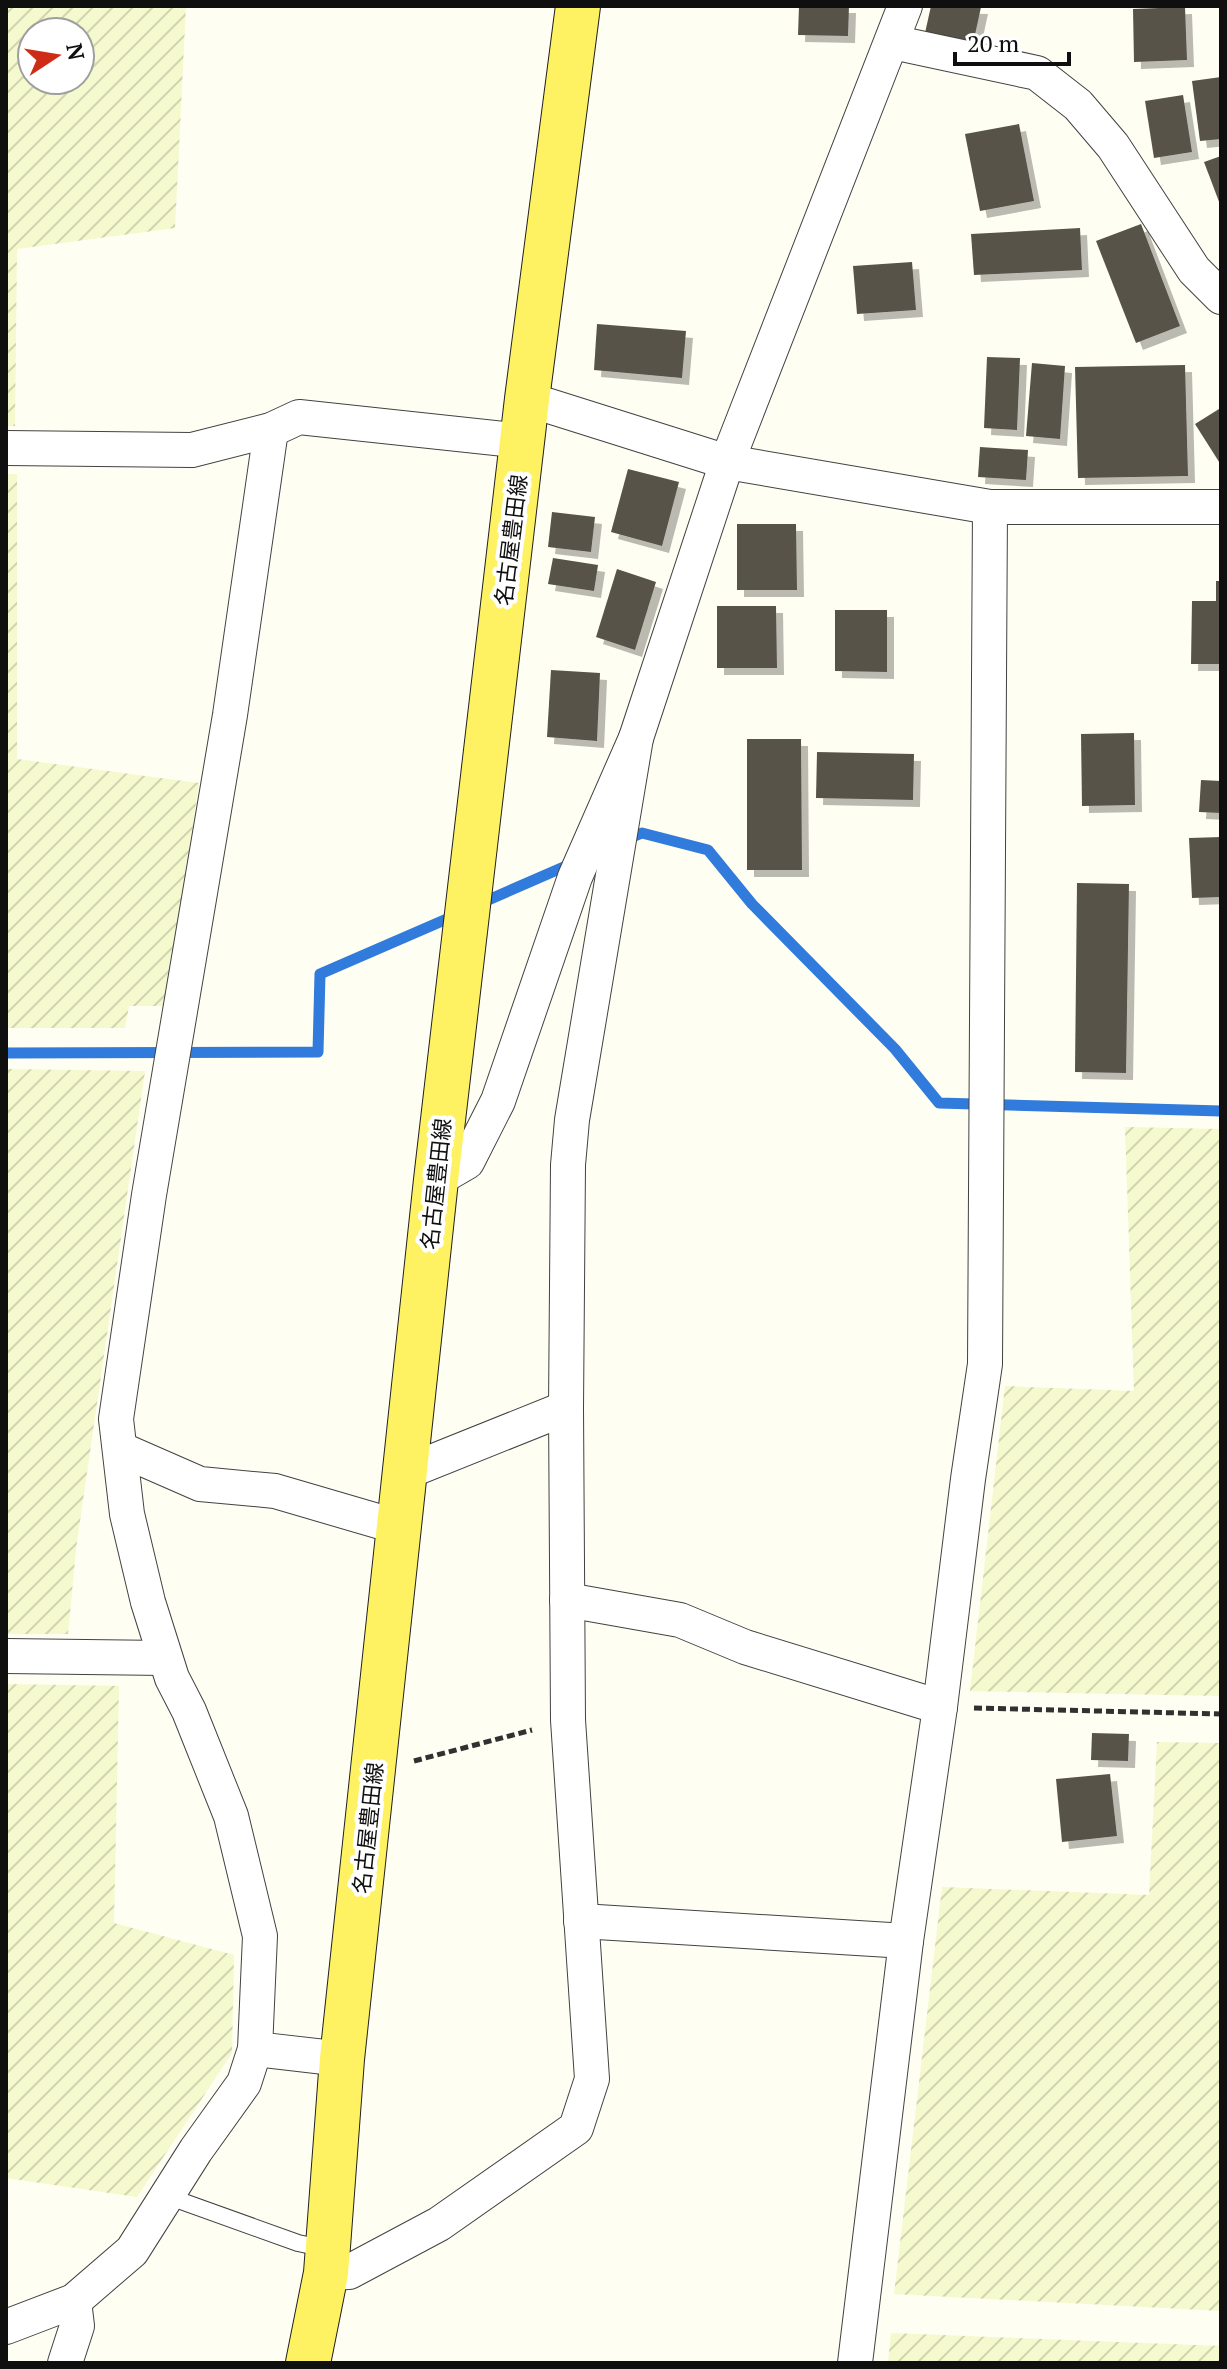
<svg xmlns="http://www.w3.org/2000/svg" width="1227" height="2369" viewBox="0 0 1227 2369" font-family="'PT Serif','Noto Sans JP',serif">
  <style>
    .farmland { fill: url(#farmland-furrows); fill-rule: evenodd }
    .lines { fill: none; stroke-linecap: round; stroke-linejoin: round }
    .stream { stroke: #307bdb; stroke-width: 11 }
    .building { fill: #59524a; filter: url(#shadow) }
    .lane-casing { stroke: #424242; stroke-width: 18 }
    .street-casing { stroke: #424242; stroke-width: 36 }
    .primary-casing { stroke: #202020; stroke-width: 46 }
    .path { stroke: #313131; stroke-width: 5; stroke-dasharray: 8 4; stroke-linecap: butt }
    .lane { stroke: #fff; stroke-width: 16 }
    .street { stroke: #fff; stroke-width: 34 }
    .primary { stroke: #fff262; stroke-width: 44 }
    .labels { text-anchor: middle; stroke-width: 8; stroke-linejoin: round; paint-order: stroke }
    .street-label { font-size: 22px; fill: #0f0f0f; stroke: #fff }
  </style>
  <defs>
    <pattern id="farmland-furrows" width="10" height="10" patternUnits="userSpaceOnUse" patternTransform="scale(2)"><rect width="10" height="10" fill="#f5f9ce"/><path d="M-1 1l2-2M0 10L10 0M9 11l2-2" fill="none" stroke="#d1d4b0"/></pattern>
    <filter id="shadow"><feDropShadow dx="7" dy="7" stdDeviation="0" flood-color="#0004"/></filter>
  </defs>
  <rect width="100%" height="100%" fill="#fffef2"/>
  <g class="farmland">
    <path d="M6,6H186L175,228L17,249L15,426H6ZM32,32H80V80H32Z"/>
    <path d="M6,474H17V759L199,783L167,1006H129L125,1028H6Z"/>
    <path d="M6,1069L145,1071L76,1549L68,1634H6Z"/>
    <path d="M1125,1127L1221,1129V1696L970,1691L1005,1386L1134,1391Z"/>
    <path d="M6,1684L119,1686L114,1923L234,1955L232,2053L137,2197L6,2178Z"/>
    <path d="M1157,1742L1221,1743V2311L894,2294L942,1887L1149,1895Z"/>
    <path d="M891,2333L1221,2346V2363H888Z"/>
  </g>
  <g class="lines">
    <g class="stream">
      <path d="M625,840L642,833L708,850L752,904L895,1049L939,1103L1221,1111"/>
      <path d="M479,904L573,863"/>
      <path d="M6,1053L318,1052L320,974L456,915"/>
    </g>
  </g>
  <g class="building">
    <path d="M799,6H849L848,36L798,35Z"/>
    <path d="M931,6L981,7L973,44L925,33Z"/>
    <path d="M1185,7L1187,60L1134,62L1133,9Z"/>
    <path d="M1221,77V139L1200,141L1192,81Z"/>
    <path d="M1183,95L1192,152L1154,158L1145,101Z"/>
    <path d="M1019,124L1034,201L980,211L965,134Z"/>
    <path d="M1221,156V207L1204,162Z"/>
    <path d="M1141,224L1180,326L1136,343L1096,241Z"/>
    <path d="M1080,228L1082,270L974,275L971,234Z"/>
    <path d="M912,262L916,310L857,314L853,266Z"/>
    <path d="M597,324L686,331L682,378L594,370Z"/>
    <path d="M987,357L1020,358L1017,430L984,428Z"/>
    <path d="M1032,363L1065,366L1060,439L1026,436Z"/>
    <path d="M1185,365L1188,476L1078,478L1075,367Z"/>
    <path d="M1219,409L1221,412V465L1195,424Z"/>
    <path d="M980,447L1028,450L1026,480L978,477Z"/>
    <path d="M628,469L679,482L662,546L611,532Z"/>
    <path d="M552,512L595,517L591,552L548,547Z"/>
    <path d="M737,524H796L797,590H737Z"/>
    <path d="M553,558L598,565L594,591L548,584Z"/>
    <path d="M617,569L656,582L635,650L596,637Z"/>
    <path d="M1216,581H1221V664H1191L1192,601H1216Z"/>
    <path d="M717,606H776L777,668H717Z"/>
    <path d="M835,610H887V672L835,671Z"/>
    <path d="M551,670L600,673L597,741L547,737Z"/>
    <path d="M1134,733L1135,805L1082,806L1081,734Z"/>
    <path d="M747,739H801L802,870H747Z"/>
    <path d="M817,752L914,754L913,800L816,798Z"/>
    <path d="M1201,780L1221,781V813L1199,812Z"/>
    <path d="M1221,837V897L1192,898L1189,838Z"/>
    <path d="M1077,883L1129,884L1126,1073L1075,1072Z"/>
    <path d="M1092,1733L1129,1734L1128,1761L1091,1760Z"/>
    <path d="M1110,1774L1117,1836L1062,1842L1056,1779Z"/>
  </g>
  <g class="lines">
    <g class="lane-casing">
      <path id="lane" d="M167,2196L298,2243L326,2249"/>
    </g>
    <g class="street-casing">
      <g id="street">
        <path d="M892,42L1037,73L1078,105L1113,146L1194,270L1221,297"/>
        <path d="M527,399L727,462L990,507H1221"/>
        <path d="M6,448L192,450L271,430L299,417L522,441"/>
        <path d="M436,1180L467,1162L498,1101L575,877L636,738L727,462L905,6"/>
        <path d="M120,1449L200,1484L275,1491L398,1527"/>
        <path d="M404,1473L566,1408"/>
        <path d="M567,1600L680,1620L745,1647L940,1707"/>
        <path d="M6,1656L165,1658"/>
        <path d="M581,1921L906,1941"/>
        <path d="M255,2049L342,2059"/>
        <path d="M326,2273L349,2272L439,2224L576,2128L592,2079L568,1720L566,1408L568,1165L572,1120L636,738"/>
        <path d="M6,2327L74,2301L132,2251L196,2150L244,2083L255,2049L260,1936L231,1816L189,1711L172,1678L148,1602L127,1514L116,1419L149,1195L230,715L271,430"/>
        <path d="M65,2363L77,2326L74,2301"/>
        <path d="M855,2363L906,1941L940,1707L968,1479L985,1364L990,507"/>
      </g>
    </g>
    <g class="primary-casing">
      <path id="primary" d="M308,2363L326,2273L342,2059L436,1180L527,399L578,6"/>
    </g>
    <g class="path">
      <path d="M974,1708L1221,1714"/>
      <path d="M414,1761L532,1730"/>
    </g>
    <use href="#lane" class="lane"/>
    <use href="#street" class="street"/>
    <use href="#primary" class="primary"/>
  </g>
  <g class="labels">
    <g class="street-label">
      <text transform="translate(511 540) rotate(-83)" y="8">名古屋豊田線</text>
      <text transform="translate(436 1184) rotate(-84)" y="8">名古屋豊田線</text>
      <text transform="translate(368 1828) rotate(-84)" y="8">名古屋豊田線</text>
    </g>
  </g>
  <rect width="1227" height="2369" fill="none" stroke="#0f0f0f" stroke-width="16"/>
  <g transform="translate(56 56) rotate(78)"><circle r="38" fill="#ffffff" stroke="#9f9f9f" stroke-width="2"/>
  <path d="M0-6L14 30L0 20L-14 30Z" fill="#cf2c18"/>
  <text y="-12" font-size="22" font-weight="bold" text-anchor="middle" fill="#0f0f0f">N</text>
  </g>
  <path d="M955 52v12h114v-12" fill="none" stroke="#0f0f0f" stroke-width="4"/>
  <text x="967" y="52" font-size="24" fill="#0f0f0f" stroke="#ffffff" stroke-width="6" paint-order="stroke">20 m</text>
</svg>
